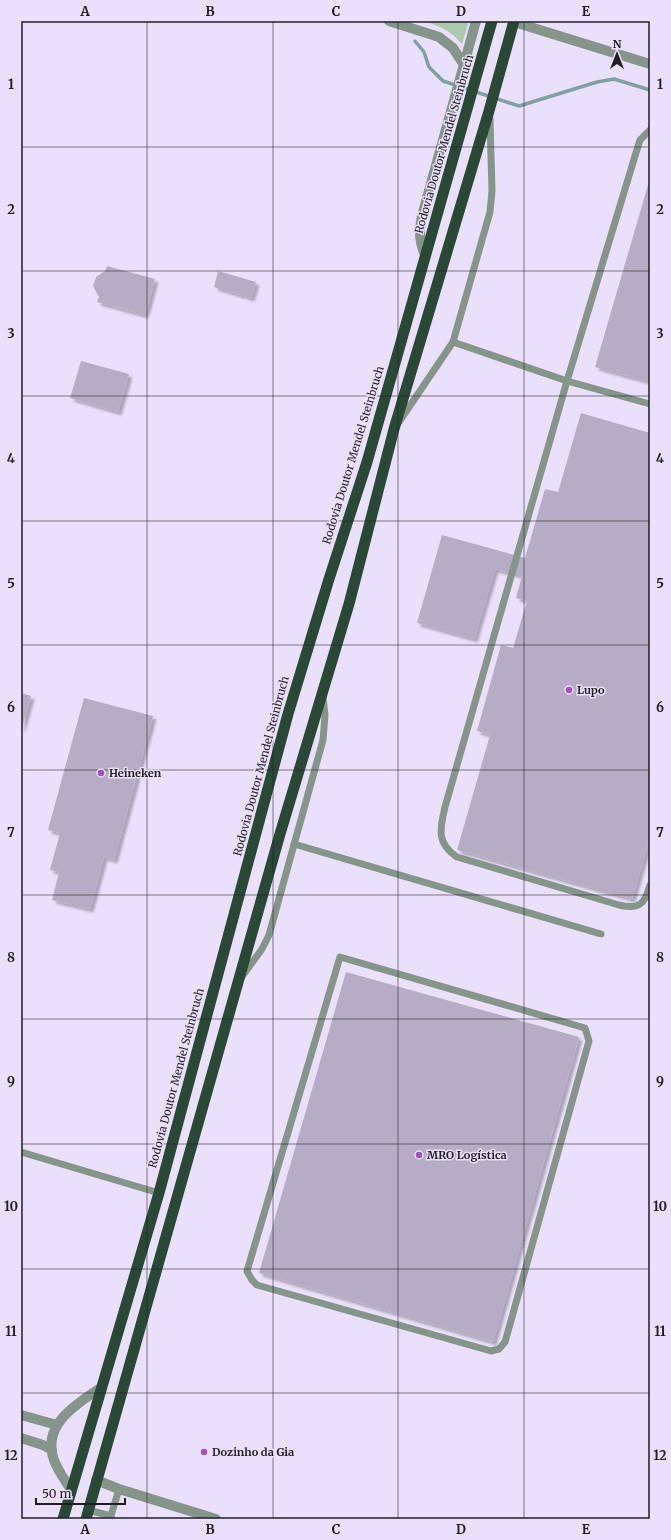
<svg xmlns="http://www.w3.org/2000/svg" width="671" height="1540" viewBox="0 0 671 1540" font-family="Merriweather,serif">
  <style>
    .green { fill: #acc8ae }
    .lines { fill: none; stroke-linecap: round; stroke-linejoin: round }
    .stream { stroke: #7fa1a3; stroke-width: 3.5 }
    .building { fill: #b6acc6; filter: url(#shadow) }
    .service { stroke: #85958a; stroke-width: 7 }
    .minor { stroke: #85958a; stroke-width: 10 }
    .trunk { stroke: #294836; stroke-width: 11 }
    .grid { fill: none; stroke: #211d26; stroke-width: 1; stroke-opacity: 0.55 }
    .poi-dot { fill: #a451c0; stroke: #eae0fb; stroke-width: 1.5 }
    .labels { text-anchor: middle; stroke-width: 3; stroke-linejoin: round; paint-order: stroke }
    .street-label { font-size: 11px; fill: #211d26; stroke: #eae0fb }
    .poi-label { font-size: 11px; font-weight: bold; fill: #211d26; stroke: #eae0fb; text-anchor: start }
    .neatline { fill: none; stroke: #211d26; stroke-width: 1.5 }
    .grid-label { font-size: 13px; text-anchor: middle; font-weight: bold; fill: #211d26 }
  </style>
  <defs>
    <filter id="shadow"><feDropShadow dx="3.5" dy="3.5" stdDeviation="1" flood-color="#0004"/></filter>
  </defs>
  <rect width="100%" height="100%" fill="#eae0fb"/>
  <path class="green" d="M422,21H469L462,44C450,30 440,26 422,21Z"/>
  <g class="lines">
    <path class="stream" d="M415,41L424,52L429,67L443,81L519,106L597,82L614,79L650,90"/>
  </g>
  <g class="building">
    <path d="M650,178V382L595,367Z"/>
    <path d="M107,266L155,279L145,315L97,302L99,297L93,286L96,277L105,271Z"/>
    <path d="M218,271L256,282L251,298L214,287Z"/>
    <path d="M81,361L129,374L118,412L70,398Z"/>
    <path d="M581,413L650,433V837L632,899L457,850L490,735L477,731L501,645L513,648L527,601L516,598L522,576L495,569L474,639L417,623L442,535L525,558L545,489L558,492Z"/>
    <path d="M21,693L31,696L21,731Z"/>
    <path d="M84,698L153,716L114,860L104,857L90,909L52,900L59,872L50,870L60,833L48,830Z"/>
    <path d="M346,972L579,1037L493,1342L259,1273Z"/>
  </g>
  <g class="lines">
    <g class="service">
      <path d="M650,130L640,140L635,156L567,381L445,807C440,829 436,843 457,857L619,905C639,910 645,904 650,885"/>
      <path d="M453,342L567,381L650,404"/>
      <path d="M399,422L453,342L490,212L492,191L490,119"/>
      <path d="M294,844L601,934"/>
      <path d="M340,957L585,1028L589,1041L505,1342L499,1349L491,1351L257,1285L252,1280L247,1271Z"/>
      <path d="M241,978L262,949L269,935L323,740L325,715L323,698"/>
      <path d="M21,1152L159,1193"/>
      <path d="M88,1510L111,1516"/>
      <path d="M110,1519L119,1489"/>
    </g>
    <g class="minor">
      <path d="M389,21L439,37L453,48L464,65"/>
      <path d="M514,22L650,64"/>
      <path d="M425,255C419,240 419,232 422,216L476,21"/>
      <path d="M21,1415L57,1425"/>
      <path d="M21,1438L43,1445L52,1450"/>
      <path d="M96,1480L119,1489L216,1519"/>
      <path d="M71,1490C65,1480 58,1471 54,1460C41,1424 78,1403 102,1387"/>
    </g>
    <g class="trunk">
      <path d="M63,1519L159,1193L288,714L329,579L367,462L492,21"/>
      <path d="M86,1519L280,834L349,604L394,429L489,111L514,21"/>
    </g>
  </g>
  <path class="grid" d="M147,21V1519M273,21V1519M398,21V1519M524,21V1519M21,147H650M21,271H650M21,396H650M21,521H650M21,645H650M21,770H650M21,895H650M21,1019H650M21,1144H650M21,1269H650M21,1393H650"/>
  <g class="poi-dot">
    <circle cx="569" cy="690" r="4"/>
    <circle cx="101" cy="773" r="4"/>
    <circle cx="419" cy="1155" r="4"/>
    <circle cx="204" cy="1452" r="4"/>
  </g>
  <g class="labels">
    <g class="street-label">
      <text transform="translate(444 144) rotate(-74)" y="4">Rodovia Doutor Mendel Steinbruch</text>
      <text transform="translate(353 455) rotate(-73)" y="4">Rodovia Doutor Mendel Steinbruch</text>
      <text transform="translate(261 766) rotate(-75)" y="4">Rodovia Doutor Mendel Steinbruch</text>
      <text transform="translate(176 1078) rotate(-75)" y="4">Rodovia Doutor Mendel Steinbruch</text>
    </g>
    <g class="poi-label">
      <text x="577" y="694">Lupo</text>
      <text x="109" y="777">Heineken</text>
      <text x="427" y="1159">MRO Logística</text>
      <text x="212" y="1456">Dozinho da Gia</text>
    </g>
  </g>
  <rect width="671" height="1540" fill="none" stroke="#eae0fb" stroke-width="44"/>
  <g transform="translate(617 54)" stroke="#eae0fb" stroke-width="3" paint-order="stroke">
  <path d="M0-3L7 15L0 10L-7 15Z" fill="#211d26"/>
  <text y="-6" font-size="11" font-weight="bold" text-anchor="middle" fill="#211d26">N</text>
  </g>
  <path d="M36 1498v6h89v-6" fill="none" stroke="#211d26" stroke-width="2"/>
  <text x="42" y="1498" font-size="12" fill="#211d26" stroke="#eae0fb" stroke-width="3" paint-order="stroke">50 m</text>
  <rect x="22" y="22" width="627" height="1496" class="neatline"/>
  <g class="grid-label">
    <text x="85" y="16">A</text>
    <text x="210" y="16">B</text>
    <text x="336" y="16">C</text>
    <text x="461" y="16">D</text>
    <text x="586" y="16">E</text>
    <text x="11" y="89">1</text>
    <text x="660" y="89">1</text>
    <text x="11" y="214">2</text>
    <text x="660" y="214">2</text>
    <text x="11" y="338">3</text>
    <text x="660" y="338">3</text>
    <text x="11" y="463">4</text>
    <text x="660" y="463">4</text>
    <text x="11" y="588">5</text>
    <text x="660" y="588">5</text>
    <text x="11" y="712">6</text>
    <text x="660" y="712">6</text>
    <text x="11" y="837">7</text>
    <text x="660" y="837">7</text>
    <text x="11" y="962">8</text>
    <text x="660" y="962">8</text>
    <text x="11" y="1086">9</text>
    <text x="660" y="1086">9</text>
    <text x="11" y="1211">10</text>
    <text x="660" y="1211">10</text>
    <text x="11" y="1336">11</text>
    <text x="660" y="1336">11</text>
    <text x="11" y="1460">12</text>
    <text x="660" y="1460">12</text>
    <text x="85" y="1534">A</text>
    <text x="210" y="1534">B</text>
    <text x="336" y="1534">C</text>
    <text x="461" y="1534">D</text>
    <text x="586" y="1534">E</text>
  </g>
</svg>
